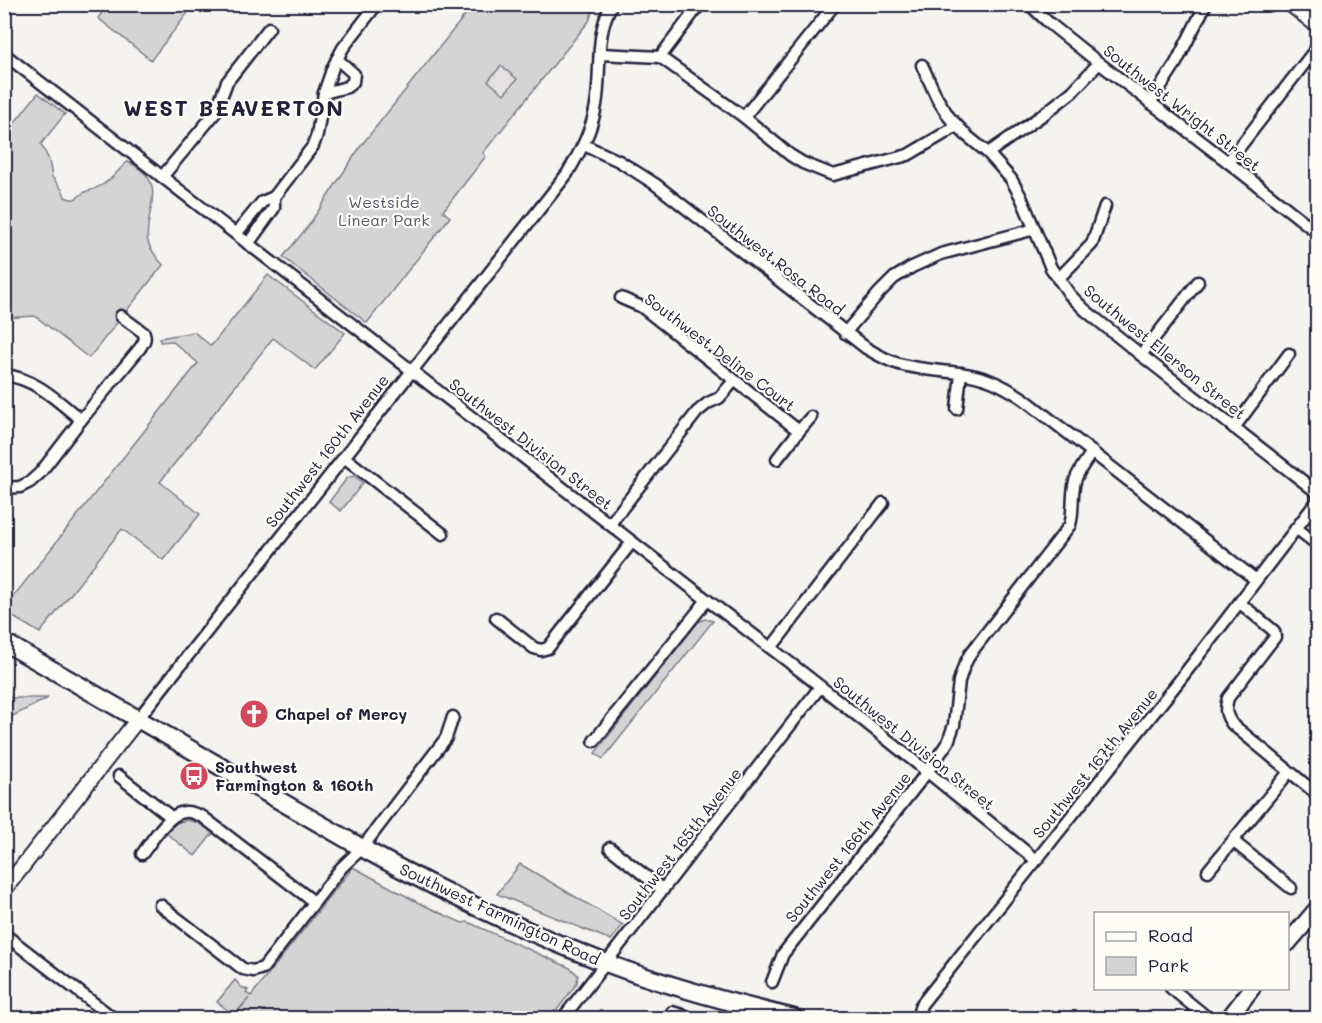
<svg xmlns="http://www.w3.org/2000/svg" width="1322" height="1023" viewBox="0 0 1322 1023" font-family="Mali,sans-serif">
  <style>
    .built { fill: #e4e3e2 }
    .green { fill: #d5d4d5; stroke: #7c7b88; stroke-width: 1.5; fill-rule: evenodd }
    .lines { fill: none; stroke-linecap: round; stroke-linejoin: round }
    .minor-casing { stroke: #22223b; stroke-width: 15 }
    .tertiary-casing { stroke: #22223b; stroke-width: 18 }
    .secondary-casing { stroke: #22223b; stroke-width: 20 }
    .primary-casing { stroke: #22223b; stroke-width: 21 }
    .minor { stroke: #fdfcf7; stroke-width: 10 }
    .tertiary { stroke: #fdfcf7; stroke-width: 14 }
    .secondary { stroke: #fdfcf7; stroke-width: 15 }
    .primary { stroke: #fdfcf7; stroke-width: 16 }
    .labels { text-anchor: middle; stroke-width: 4.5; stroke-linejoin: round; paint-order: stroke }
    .street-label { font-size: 16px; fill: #22223b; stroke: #fdfcf7 }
    .park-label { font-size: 16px; fill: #585769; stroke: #fdfcf7 }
    .poi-label { font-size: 16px; font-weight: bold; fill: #22223b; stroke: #fdfcf7; text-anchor: start }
    .district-label { font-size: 22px; font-weight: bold; letter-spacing: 1.5px; fill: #22223b; stroke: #fdfcf7 }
  </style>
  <rect width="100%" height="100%" fill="#f4f3ef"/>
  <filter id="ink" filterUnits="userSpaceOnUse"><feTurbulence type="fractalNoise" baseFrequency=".0167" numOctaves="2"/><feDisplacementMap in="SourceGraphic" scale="12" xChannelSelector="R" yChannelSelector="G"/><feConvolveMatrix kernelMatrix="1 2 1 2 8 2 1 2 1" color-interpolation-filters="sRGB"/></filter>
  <g filter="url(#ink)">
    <path class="built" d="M501,65L517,78L504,95L488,81Z"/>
    <g class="green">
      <path d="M97,5H194L151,60L98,18L104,10Z"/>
      <path d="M473,5H595L589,21L483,153L486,156L443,211L450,217L367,323L283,257L309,225L360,147ZM501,66L517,79L504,94L488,81Z"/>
      <path d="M38,93L65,114L41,144L49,160L52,177L63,191L65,197C78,203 77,195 87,191C90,190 93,190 96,188C109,183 117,172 127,162C133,163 137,167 142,171C165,189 143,219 148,242C151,251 157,258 163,265L89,358L35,316L5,318L4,136Z"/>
      <path d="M268,275L345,333L315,370L273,338L160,482L200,514L163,560L122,529L40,633L5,612V607L198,363L172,341L160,342V338L194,332L211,346Z"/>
      <path d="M354,476L363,483L341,511L329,502L347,478Z"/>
      <path d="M705,619L713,621L603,759L595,753L698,622Z"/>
      <path d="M5,670L7,672L10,698H48L5,720Z"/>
      <path d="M187,820L198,823L214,832L195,856L166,833L176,823Z"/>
      <path d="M520,864L623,925L611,940L497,894Z"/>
      <path d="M353,867L419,903L462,923L468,922L570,968L578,975L577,983L551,1018H233L249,998L234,1015L217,1002L235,980L241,987L248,990L246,993L251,996Z"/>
    </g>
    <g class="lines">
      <g class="minor-casing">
        <g id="minor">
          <path d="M1029,4L1049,23L1099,63L1228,162L1318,233"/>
          <path d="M4,54L707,600C819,683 928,772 1036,860"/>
          <path d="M600,54L660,57L744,117L790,155L803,163L833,175L908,155L957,126"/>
          <path d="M660,57L700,4"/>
          <path d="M922,65L937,98L949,117L966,135L988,153L1011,179L1021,197L1051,268L1070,295L1085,310L1141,355L1318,493"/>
          <path d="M324,93L347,87L353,82L354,74L337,59"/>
          <path d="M1150,103L1176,63L1206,4"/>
          <path d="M744,117L835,4"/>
          <path d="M584,145L619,161L655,184L866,348C876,354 888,361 899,364C919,370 939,370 959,373C985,376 1003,385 1024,399L1256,580"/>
          <path d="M988,153L1044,114L1072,92L1099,63"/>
          <path d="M1228,162L1318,46"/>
          <path d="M162,177L215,113L227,82L269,28"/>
          <path d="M274,197L313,146L317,135L324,93L333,67L343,48L377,4"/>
          <path d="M236,234L262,202L274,197V208L248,244"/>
          <path d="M1058,279L1092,244L1105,206"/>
          <path d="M621,298L642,307L799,431L777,459"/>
          <path d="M845,333L879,293L894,278L912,267L941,254L1035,229"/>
          <path d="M1141,355L1198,282"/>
          <path d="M4,375C35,378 58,401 81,420"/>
          <path d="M957,409L961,373"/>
          <path d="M1234,428L1289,354"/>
          <path d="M799,431L811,417"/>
          <path d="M344,457L443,534"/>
          <path d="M4,488L20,487L30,482L40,473L81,420L140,348C144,342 146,339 144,333L121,316"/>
          <path d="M610,524L697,412L708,403L719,398L734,381"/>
          <path d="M1296,528L1318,545"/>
          <path d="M1240,603L1274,631L1275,637L1228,698C1225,709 1225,714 1232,724L1318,795"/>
          <path d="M496,618L534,648L541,650L548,648L632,542"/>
          <path d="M771,648L883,503"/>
          <path d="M138,719L567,174C580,152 592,131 596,105C602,72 594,35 612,4"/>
          <path d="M594,741L707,600"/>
          <path d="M119,776L171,817"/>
          <path d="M1233,841L1291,888"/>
          <path d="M610,848L663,890"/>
          <path d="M142,854C151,842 169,812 185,812C191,811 198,815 203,817L314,902"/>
          <path d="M1208,871L1289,772"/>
          <path d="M160,905L243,969L253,971L263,968L342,867L362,848L446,738L453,717"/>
          <path d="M4,934L113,1018"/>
          <path d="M772,982L783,954L928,771L948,742L954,725L959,681L964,666L970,654L1070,525C1074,511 1071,496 1075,481C1078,471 1086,461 1092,452"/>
          <path d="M1171,988L1208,1018"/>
          <path d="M672,1012L692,1018"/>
          <path d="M918,1015L921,1005L1179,681L1318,500"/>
          <path d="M563,1018L820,687"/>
        </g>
      </g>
      <g class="tertiary-casing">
        <g id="tertiary">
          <path d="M1290,4L1318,26"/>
          <path d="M4,890L138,719"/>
        </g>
      </g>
      <g class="secondary-casing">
        <g id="secondary">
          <path d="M1288,943L1318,908"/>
          <path d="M1229,1018L1252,988"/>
        </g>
      </g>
      <g class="primary-casing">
        <path id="primary" d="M4,642L362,848C441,891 522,931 606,963C667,986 731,1003 794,1018"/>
      </g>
      <use href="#minor" class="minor"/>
      <use href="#tertiary" class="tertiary"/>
      <use href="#secondary" class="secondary"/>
      <use href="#primary" class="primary"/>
    </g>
  </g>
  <defs>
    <g id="church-disc" transform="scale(1.5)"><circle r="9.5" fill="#d1495b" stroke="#fdfcf7"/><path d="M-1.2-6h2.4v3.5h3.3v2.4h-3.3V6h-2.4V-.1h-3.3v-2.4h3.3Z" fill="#fff"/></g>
    <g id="bus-disc" transform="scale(1.5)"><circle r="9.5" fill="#d1495b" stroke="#fdfcf7"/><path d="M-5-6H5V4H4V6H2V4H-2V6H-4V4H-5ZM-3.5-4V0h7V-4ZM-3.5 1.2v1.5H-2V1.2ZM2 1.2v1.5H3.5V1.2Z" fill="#fff"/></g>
  </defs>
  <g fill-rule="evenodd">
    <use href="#church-disc" x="254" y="714"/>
    <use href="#bus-disc" x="194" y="776"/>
  </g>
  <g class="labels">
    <g class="street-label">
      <text transform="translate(1182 108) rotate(38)" y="6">Southwest Wright Street</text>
      <text transform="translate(776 260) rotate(38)" y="6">Southwest Rosa Road</text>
      <text transform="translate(720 352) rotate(37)" y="6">Southwest Deline Court</text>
      <text transform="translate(1165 352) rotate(39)" y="6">Southwest Ellerson Street</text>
      <text transform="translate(531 444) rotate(38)" y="6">Southwest Division Street</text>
      <text transform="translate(327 451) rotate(-52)" y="6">Southwest 160th Avenue</text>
      <text transform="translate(914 743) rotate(39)" y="6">Southwest Division Street</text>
      <text transform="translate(1095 763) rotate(-51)" y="6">Southwest 167th Avenue</text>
      <text transform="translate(680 844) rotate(-52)" y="6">Southwest 165th Avenue</text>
      <text transform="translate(848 847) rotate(-51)" y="6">Southwest 166th Avenue</text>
      <text transform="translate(500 914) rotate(25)" y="6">Southwest Farmington Road</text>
    </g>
    <g class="park-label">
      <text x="384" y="208">Westside<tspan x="384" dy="18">Linear Park</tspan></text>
    </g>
    <g class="poi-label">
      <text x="275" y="720">Chapel of Mercy</text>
      <text x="215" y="773">Southwest<tspan x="215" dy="18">Farmington &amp; 160th</tspan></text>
    </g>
    <g class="district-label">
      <text x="234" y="116">WEST BEAVERTON</text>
    </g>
  </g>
  <rect width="1322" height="1023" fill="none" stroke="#fdfcf7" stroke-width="24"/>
  <rect x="12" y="12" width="1298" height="999" fill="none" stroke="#22223b" stroke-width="2" filter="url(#ink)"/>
  <rect x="1094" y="912" width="195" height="78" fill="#fdfcf7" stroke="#a5a5ac" stroke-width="1.5"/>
  <rect x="1106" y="932" width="30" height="9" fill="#fdfcf7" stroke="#a5a5ac" stroke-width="1.5"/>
  <text x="1148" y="942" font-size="18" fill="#22223b">Road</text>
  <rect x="1106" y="957" width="30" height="18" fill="#d5d4d5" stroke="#a5a5ac" stroke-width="1.5"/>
  <text x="1148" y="972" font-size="18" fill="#22223b">Park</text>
</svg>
